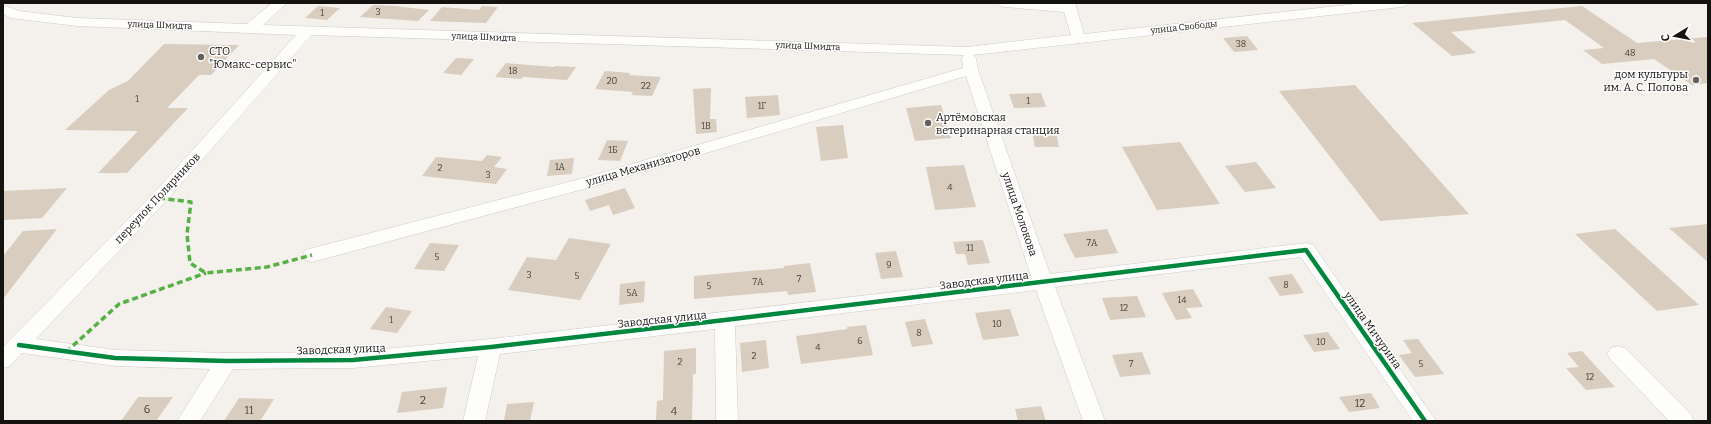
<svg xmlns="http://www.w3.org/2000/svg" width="1711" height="424" viewBox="0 0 1711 424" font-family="Bitter,serif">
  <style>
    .building { fill: #d8cdbf }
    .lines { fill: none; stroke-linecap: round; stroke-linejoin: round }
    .minor-casing { stroke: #cecbc7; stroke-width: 1 }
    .minor { fill: #fdfdfc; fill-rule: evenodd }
    .quiet { stroke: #55b144; stroke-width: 3.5; stroke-dasharray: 6 3.5; stroke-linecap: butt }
    .cycleway-casing { stroke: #fff; stroke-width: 7 }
    .cycleway { stroke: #00873e; stroke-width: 4.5 }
    .poi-dot { fill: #63605d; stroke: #fff; stroke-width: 1.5 }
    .labels { text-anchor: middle; stroke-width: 3; stroke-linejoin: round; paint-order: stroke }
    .number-label { font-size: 9px; fill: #46423c }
    .far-street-label { font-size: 9px; fill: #151310; stroke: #fff }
    .poi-label { font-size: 11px; fill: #151310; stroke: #fff; text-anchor: start }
    .street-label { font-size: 11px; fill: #151310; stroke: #fff }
    .near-number-label { font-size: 11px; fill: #46423c }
  </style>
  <rect width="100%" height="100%" fill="#f4f0ec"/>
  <g class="building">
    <path d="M373,5L395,6L429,10L418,21L360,17Z"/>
    <path d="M318,6L340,8L327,20L305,18Z"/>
    <path d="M482,6L498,7L486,23L430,21L442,7L479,10Z"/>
    <path d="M1582,6L1637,43L1708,37V83L1692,85L1654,59L1602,64L1583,50L1604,48L1565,20L1451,32L1476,53L1452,56L1412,23Z"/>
    <path d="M1247,36L1258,50L1234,52L1223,38Z"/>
    <path d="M164,44L239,45L211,75H199L167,108H188L127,173H98L138,131L65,130L109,90L128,81Z"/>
    <path d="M456,58L474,59L461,75L443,73Z"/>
    <path d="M506,63L554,67L555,66L576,67L567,80L523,77L521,79L495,77Z"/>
    <path d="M605,71L630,73L629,75L661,77L652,96L631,95L633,92L595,89Z"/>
    <path d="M1355,85L1469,214L1380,221L1279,91Z"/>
    <path d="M711,88L710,119H716L717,132L696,134L693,89Z"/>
    <path d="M1041,93L1046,107L1014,108L1009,94Z"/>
    <path d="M778,95L780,115L747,118L745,97Z"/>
    <path d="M941,105L951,138L915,141L906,108Z"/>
    <path d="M843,125L848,158L821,161L816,127Z"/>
    <path d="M1032,131H1056L1059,147H1035Z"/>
    <path d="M607,140L628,141L620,161L598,160Z"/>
    <path d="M1180,142L1220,204L1157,210L1122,147Z"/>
    <path d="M487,155L502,157L494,167L507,169L496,184L422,176L436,157L482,161Z"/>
    <path d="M574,158L572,174L547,176L550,160Z"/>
    <path d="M1256,162L1276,188L1245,192L1225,166Z"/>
    <path d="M964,165L976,207L935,210L926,167Z"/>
    <path d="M67,188L42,218L3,220V191Z"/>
    <path d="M625,188L635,208L613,215L609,205L590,211L585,200Z"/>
    <path d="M1708,224V262L1669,228Z"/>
    <path d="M57,229L3,299V256L23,231Z"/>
    <path d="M1107,229L1118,253L1075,258L1063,234Z"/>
    <path d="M1615,229L1699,305L1657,311L1575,234Z"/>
    <path d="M569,238L611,244L580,300L508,290L527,257L556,260Z"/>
    <path d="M983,240L990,263L968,265L965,254H956L953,242Z"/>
    <path d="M430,243L459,245L444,271L414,269Z"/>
    <path d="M896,251L903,277L881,279L875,253Z"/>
    <path d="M810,263L816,292L788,295L787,291L694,299V276L784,268V266Z"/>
    <path d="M1292,274L1304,293L1280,296L1268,277Z"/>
    <path d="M645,281L644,302L619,305L620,284Z"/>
    <path d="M1193,289L1203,307L1186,308L1192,318L1176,320L1162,293Z"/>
    <path d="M1137,296L1146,317L1110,320L1102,298Z"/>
    <path d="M386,307L412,311L397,333L370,329Z"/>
    <path d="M1010,309L1019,336L983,340L975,313Z"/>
    <path d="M925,319L933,344L912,347L905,322Z"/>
    <path d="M866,325L873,355L801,364L796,336L847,329V327Z"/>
    <path d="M1328,332L1340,349L1314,352L1303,335Z"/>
    <path d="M1418,339L1444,374L1415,377L1399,355L1412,353L1403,340Z"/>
    <path d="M766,340L769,368L742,372L740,343Z"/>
    <path d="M696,348V374H693L692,421H656L657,401L663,400L664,351Z"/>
    <path d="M1582,351L1615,387L1586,390L1566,368L1579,367L1567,353Z"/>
    <path d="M1142,352L1151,374L1120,377L1112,355Z"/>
    <path d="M447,387L443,408L397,413L402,392Z"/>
    <path d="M1371,393L1380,408L1349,412L1339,397Z"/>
    <path d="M138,397H173L156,421H121Z"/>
    <path d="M239,398L274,399L260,421H224Z"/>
    <path d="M534,402L530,421H504L507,404Z"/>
    <path d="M1041,406L1046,421H1018L1015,409Z"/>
  </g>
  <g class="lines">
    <g class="minor-casing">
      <g id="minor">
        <path d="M272,3H287L263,25L967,47L1071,35L1064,12L1005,7L1000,6L998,3H1075L1084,34L1364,3H1408L1406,6L1401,7L973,55L976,58L978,70L1050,274L1306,243L1313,245L1436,421H1413L1301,257L1055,287L1105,421H1083L1036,290L735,326L738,421H716L715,329L500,354L485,421H463L478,356L353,368L233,369L200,421H177L210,369L115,366L22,353L10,366L3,368V347L153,194L296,35L77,26L11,18L3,14V5L19,11L77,18L247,24ZM311,35L964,55L962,58L963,68L580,179L305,250L303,255L305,260L312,262L591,187L966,76L1031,276L491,339L353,352L227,353L115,350L36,339L165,202Z"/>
        <path d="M1618,346L1625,348L1691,414L1694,421H1669L1611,360L1607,354L1611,348Z"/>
      </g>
    </g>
    <use href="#minor" class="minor"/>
    <g class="quiet">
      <path d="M159,198L191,202L187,234L190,263L206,273L267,267L312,255"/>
      <path d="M66,352L119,304L206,273"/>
    </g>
    <g class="cycleway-casing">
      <path id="cycleway" d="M19,345L115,358L227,361L353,360L491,347L725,320L1306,250L1425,421"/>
    </g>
    <use href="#cycleway" class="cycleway"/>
  </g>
  <g class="poi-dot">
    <circle cx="201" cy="57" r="4"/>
    <circle cx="1696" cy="80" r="4"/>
    <circle cx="928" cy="123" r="4"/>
  </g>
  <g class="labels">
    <g class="number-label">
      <text x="378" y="15">3</text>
      <text x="322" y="16">1</text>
      <text x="1241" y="47">38</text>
      <text x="1630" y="56">48</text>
      <text x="513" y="74">18</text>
      <text x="612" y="84">20</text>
      <text x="646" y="89">22</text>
      <text x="137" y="102">1</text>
      <text x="1028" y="104">1</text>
      <text x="762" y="109">1Г</text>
      <text x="706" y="129">1В</text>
      <text x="613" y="153">1Б</text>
      <text x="560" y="170">1А</text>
      <text x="440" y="171">2</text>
      <text x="488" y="178">3</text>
      <text x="950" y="190">4</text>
      <text x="1092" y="246">7А</text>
      <text x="970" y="251">11</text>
      <text x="437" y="260">5</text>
      <text x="889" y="268">9</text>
      <text x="529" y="278">3</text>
      <text x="577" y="279">5</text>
      <text x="799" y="282">7</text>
      <text x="758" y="285">7А</text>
      <text x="1286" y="288">8</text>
      <text x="709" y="289">5</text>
      <text x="632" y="296">5А</text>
      <text x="1182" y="303">14</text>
      <text x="1124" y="311">12</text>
      <text x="391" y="323">1</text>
      <text x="997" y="327">10</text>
      <text x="919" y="336">8</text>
      <text x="860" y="344">6</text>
      <text x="1321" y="345">10</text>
      <text x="818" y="350">4</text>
      <text x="754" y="359">2</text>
      <text x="680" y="365">2</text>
      <text x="1131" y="367">7</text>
      <text x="1421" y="367">5</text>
      <text x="1590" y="380">12</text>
    </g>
    <g class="far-street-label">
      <text transform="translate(160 25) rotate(2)" y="3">улица Шмидта</text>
      <text transform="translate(1184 27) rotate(-6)" y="3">улица Свободы</text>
      <text transform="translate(484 37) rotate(2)" y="3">улица Шмидта</text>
      <text transform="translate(808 46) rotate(2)" y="3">улица Шмидта</text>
    </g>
    <g class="poi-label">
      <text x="209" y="55">СТО<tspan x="209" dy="13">"Юмакс-сервис"</tspan></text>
      <text x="1688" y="78" text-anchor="end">дом культуры<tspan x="1688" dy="13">им. А. С. Попова</tspan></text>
      <text x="936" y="121">Артёмовская<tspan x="936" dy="13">ветеринарная станция</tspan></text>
    </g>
    <g class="street-label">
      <text transform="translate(643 166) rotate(-16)" y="4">улица Механизаторов</text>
      <text transform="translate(157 198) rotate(-47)" y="4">переулок Полярников</text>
      <text transform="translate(1020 214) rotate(71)" y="4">улица Молокова</text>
      <text transform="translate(984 280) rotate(-7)" y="4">Заводская улица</text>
      <text transform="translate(662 319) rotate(-6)" y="4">Заводская улица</text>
      <text transform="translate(1373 330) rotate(55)" y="4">улица Мичурина</text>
      <text transform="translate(341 349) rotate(-2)" y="4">Заводская улица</text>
    </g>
    <g class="near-number-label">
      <text x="423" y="404">2</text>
      <text x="1360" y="407">12</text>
      <text x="147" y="413">6</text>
      <text x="249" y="414">11</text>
      <text x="674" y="415">4</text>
    </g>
  </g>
  <rect width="1711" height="424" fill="none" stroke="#151310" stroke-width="8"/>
  <g transform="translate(1675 36) rotate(260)" stroke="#ffffff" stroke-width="3" paint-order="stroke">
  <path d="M0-3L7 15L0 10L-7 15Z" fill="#151310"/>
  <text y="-6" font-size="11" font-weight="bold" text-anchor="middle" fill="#151310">С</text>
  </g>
</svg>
